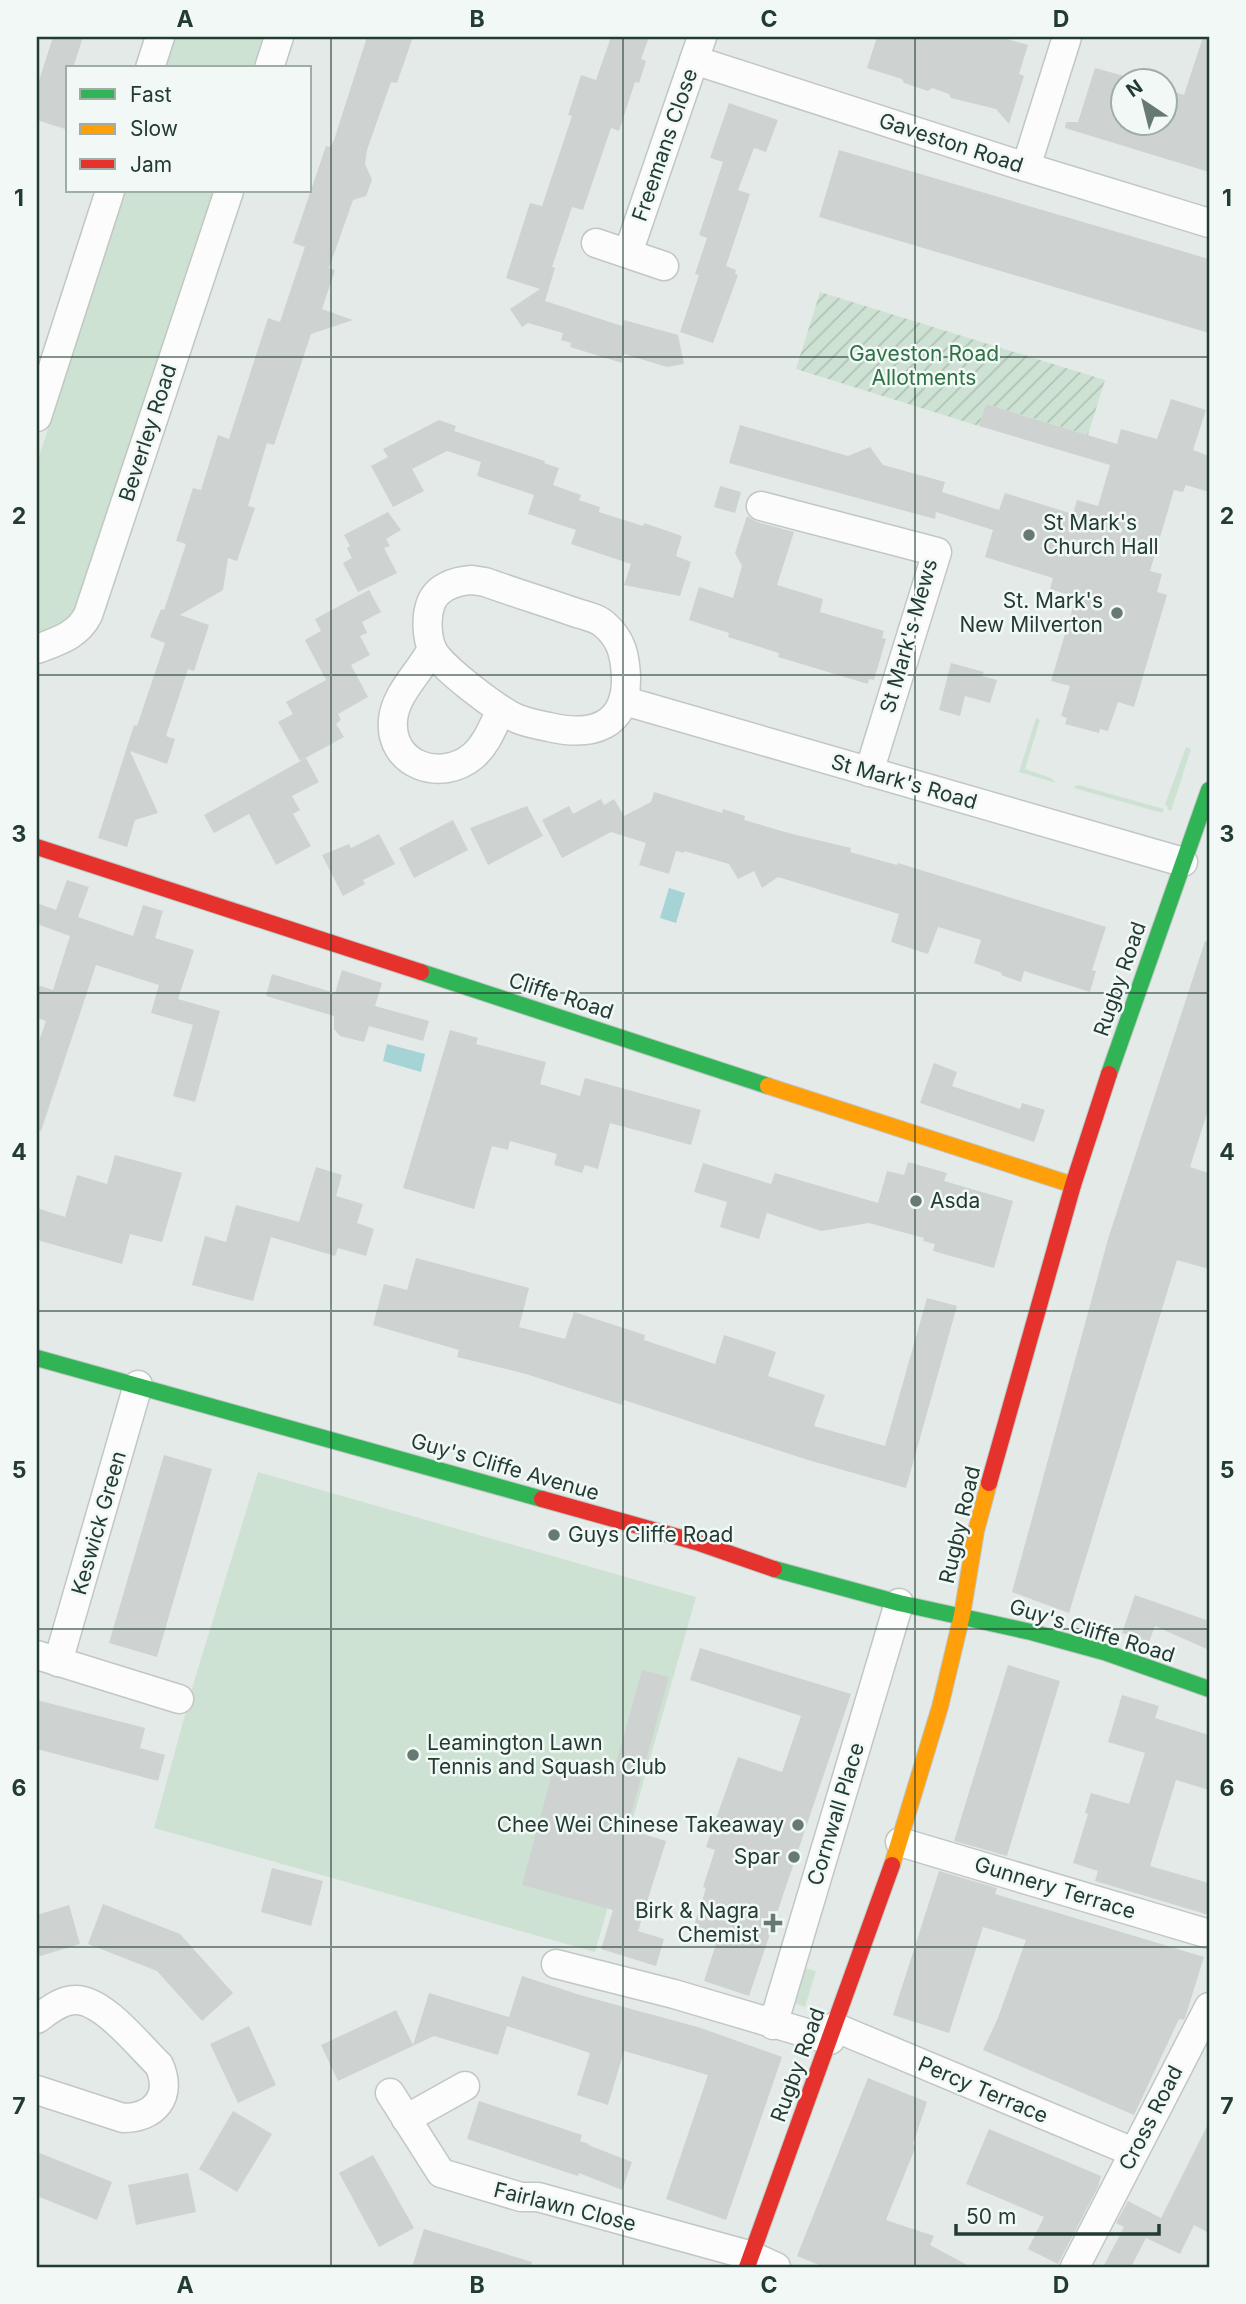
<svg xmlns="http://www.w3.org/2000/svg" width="1246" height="2304" viewBox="0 0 1246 2304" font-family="Inter,sans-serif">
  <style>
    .grass { fill: #cde2d3 }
    .garden { fill: url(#garden-furrows) }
    .water { fill: #a6d3d6 }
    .building { fill: #ced3d1 }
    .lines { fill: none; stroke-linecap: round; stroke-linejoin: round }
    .street-casing { stroke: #c1c7c4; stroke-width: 31 }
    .fast-casing { stroke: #bfc7c4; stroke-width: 18 }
    .slow-casing { stroke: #bfc7c4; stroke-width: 18 }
    .jam-casing { stroke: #bfc7c4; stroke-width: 18 }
    .street { stroke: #fbfcfb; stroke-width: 28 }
    .fast { stroke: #30b455; stroke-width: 16 }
    .slow { stroke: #ff9f0a; stroke-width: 16 }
    .jam { stroke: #e5322d; stroke-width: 16 }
    .grid { fill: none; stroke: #223c33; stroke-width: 2; stroke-opacity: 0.55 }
    .poi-dot { fill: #667972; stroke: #f2f8f5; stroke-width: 2.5 }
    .labels { text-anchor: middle; stroke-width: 5; stroke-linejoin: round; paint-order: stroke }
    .street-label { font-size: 21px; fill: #223c33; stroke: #f2f8f5 }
    .park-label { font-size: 21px; fill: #2e7243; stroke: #f2f8f5 }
    .poi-label { font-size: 21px; fill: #223c33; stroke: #f2f8f5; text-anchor: start }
    .neatline { fill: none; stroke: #223c33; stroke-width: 2.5 }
    .grid-label { font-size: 23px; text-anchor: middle; font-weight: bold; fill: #223c33 }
  </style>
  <defs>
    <pattern id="garden-furrows" width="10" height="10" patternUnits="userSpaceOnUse" patternTransform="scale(1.75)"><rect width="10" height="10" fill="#cde2d3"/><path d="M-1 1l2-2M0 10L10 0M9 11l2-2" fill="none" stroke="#b0c3b6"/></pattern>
  </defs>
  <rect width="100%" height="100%" fill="#e4eae7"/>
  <g class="grass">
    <path d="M174,37H266L255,68H164Z"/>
    <path d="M125,191H215L75,618L37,638V463Z"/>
    <path d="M1036,718L1040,720L1025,769L1051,778L1056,783L1019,772Z"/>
    <path d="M1186,747L1191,749L1171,811L1167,809L1168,806L1165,805Z"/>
    <path d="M1077,785L1082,786L1164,809L1162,813L1074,788Z"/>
    <path d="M258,1472L696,1597L595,1952L154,1828L194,1682Z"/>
    <path d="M804,1968L816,1971L805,2007L792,2002Z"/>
  </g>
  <path class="garden" d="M820,292L1105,380L1088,435L986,404L979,426L796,369Z"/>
  <g class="water">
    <path d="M669,888L685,893L676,923L660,918Z"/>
    <path d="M387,1044L425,1054L421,1072L383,1061Z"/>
  </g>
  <g class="building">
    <path d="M53,37H83L73,68H68V130L37,120V87Z"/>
    <path d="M367,37H413L397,83L391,82L367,150L365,164L372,180L366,196L353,200L329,268L335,270L322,309L353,320L311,334L274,445L267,443L248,506L255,508L237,561L228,558L223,590L180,615L209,625L194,671L188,669L166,736L175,739L167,764L130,751L158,813L135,820L127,847L98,838L134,725L137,726L165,643L150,637L161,609L164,610L186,544L176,541L193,488L201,490L218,435L229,439L268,318L280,322L305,247L293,243L326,146L330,147L334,140Z"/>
    <path d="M611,37H649L641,59L646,61L639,83L635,82L619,131L611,128L583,210L572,207L552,267L555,268L545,301L622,326L624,320L678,335L684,364L667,367L624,354L622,363L570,347L571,343L561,340L563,333L528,323L522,327L510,309L540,289L506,278L530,203L542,206L572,116L568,115L581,75L596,80Z"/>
    <path d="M877,37H1000L1028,45L1019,74L1024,76L1009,124L996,109L951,98L949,94L932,88L928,91L904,83L902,79L867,68Z"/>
    <path d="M1203,37H1209V172L1065,128L1066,122H1078L1095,68L1124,76V122H1166V89L1184,95Z"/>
    <path d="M729,103L778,120L766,152L754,148L738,190L750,194L726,266L736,270L735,274L738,275L713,343L680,332L699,275L695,274L707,238L699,235L723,162L710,158Z"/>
    <path d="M839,150L1209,259V333L819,217Z"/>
    <path d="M1171,399L1206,410L1193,450L1209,456V492L1186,485L1183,492L1174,490L1150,571L1162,574L1157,592L1167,595L1134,707L1118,702L1108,731L1100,729L1099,733L1065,724L1067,718L1061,716L1070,686L1051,681L1076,597L1050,589L1053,578L985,557L993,530L936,512L935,519L729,463L740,425L848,456L870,447L883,465L945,482L942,492L999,510L1005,493L1073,514L1077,500L1098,506L1110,465L979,426L986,404L1117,444L1121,429L1157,439Z"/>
    <path d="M439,420L456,426L454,431L545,461L544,463L559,468L553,485L581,495L579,500L600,507L599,512L643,526L644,523L682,536L676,556L691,562L680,596L624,585L631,564L571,544L576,530L528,514L534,495L477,476L481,462L447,451L412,469L424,491L393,507L371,466L388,457L383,449Z"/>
    <path d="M720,486L741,492L735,513L714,507Z"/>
    <path d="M388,512L401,530L386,539L390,546L384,548L397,573L358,592L343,563L352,558L347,548L350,546L344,535Z"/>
    <path d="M747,516L757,522L794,532L777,585L823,599L820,612L884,631L882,638L886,639L874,680L869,679L868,684L778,657L779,653L728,637L729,633L689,620L699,587L733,598L742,566L735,553Z"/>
    <path d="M369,590L381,612L362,622L367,633L360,636L370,655L351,665L368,697L338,714L341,720L336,724L344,737L300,761L278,722L293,714L286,702L326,680L305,640L321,631L315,619Z"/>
    <path d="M951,663L984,672L982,676L997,680L990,703L965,696L960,716L939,710Z"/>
    <path d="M306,758L319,782L292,796L300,810L293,814L311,846L276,865L249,814L214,833L204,815Z"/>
    <path d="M654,792L722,813L723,809L745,816L744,820L792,834L851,848L850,852L897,865L898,863L1106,927L1092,970L1096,971L1090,992L1024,971L1021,982L1001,975L1002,973L974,963L981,940L938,927L928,954L891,942L899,914L778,877L762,888L754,871L738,879L729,864L684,851V853L676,851L669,874L639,865L646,843L611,832L562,858L542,820L569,806L573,814L601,799L604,805L614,799L624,816L651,802Z"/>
    <path d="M527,806L543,836L488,865L470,828Z"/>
    <path d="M453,820L468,850L414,878L399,848Z"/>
    <path d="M379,834L395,864L363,880L365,884L343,896L322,855L349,844L351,848Z"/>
    <path d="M67,880L89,887L78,917L133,936L143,905L163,911L155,938L194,950L178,999L220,1011L195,1102L173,1096L193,1025L151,1013L159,985L96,965L41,1131L37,1130V1047L46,1021L37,1018V985L53,990L70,936L37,924V903L56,910Z"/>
    <path d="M1205,941L1209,942V1107L1190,1167L1209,1173V1269L1177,1260L1069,1613L1012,1592L1108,1239Z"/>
    <path d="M342,970L382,983L375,1006L429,1021L423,1041L369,1026L364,1042L340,1036L334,1029V1016L266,996L272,974L335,993Z"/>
    <path d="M450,1030L478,1038L476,1044L546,1062L540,1084L580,1096L585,1078L701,1110L691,1145L610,1123L598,1169L585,1165L582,1173L554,1165L557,1154L510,1141L508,1150L492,1146L474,1209L403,1188Z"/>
    <path d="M934,1063L957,1072L952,1086L1020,1109L1022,1103L1045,1110L1034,1142L920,1103Z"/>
    <path d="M115,1155L182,1173L162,1242L130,1234L122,1264L37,1240V1208L65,1217L77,1175L107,1184Z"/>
    <path d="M908,1162L947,1173L944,1181L1013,1201L994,1268L933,1251L935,1244L923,1241L924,1238L869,1223L821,1231L767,1213L759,1239L720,1227L727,1202L694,1192L703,1163L771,1184L775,1173L878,1203L887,1171L904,1175Z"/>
    <path d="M316,1167L342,1175L336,1196L363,1204L357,1223L374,1229L366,1256L338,1248L335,1256L271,1237L253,1301L192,1285L205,1236L226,1242L236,1205L299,1222Z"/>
    <path d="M416,1258L529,1288L519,1327L565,1339L574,1312L645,1335L644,1340L715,1364L724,1335L776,1352L768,1376L825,1395L814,1426L885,1446L927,1298L957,1306L906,1488L808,1460L624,1400L622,1405L526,1374L457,1357L459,1350L373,1325L384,1284L407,1290Z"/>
    <path d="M164,1455L212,1469L157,1657L109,1643Z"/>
    <path d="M1135,1595L1209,1621V1650L1155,1626L1149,1642L1122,1633Z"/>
    <path d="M700,1648L851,1694L749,1996L704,1981L716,1944L691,1935L706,1888L703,1887L715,1850L706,1847L738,1757L782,1772L801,1716L690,1680Z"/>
    <path d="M1008,1665L1060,1681L1007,1856L954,1841Z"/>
    <path d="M642,1670L669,1677L627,1829L666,1841L638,1931L664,1939L656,1966L601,1949L613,1910L522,1885L556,1759L613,1774Z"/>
    <path d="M1122,1695L1159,1706L1155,1718L1209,1735V1790L1176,1780L1150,1866L1209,1883V1915L1095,1881L1098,1871L1073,1863L1088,1814L1085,1813L1091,1793L1129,1804L1145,1753L1108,1742Z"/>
    <path d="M37,1700L145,1728L140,1748L165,1755L158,1781L37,1749Z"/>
    <path d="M272,1868L323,1881L311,1926L261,1912Z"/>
    <path d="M939,1871L997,1888L995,1894L1204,1957L1185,2018L1184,2020L1179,2019L1134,2115L983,2050L997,2020L1026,1940L983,1927L949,2033L893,2015Z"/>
    <path d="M103,1904L180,1934L233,1993L202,2021L157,1971L88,1944Z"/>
    <path d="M69,1905L80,1944L37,1957V1915Z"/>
    <path d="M522,1976L580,1995L701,2028L782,2057L726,2220L666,2199L708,2075L624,2051L608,2105L577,2095L590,2053L507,2026L498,2055L434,2036L338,2081L321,2045L396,2010L413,2045L429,1993L509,2017Z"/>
    <path d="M249,2026L276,2085L238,2103L210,2044Z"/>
    <path d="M868,2078L927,2102L913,2144L916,2146L886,2220L934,2236L930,2245L971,2267H824L797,2256Z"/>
    <path d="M479,2101L582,2135L580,2141L589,2144L588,2145L632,2162L622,2190L579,2173L578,2176L467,2139Z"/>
    <path d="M233,2111L272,2134L237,2192L199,2169Z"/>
    <path d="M1209,2122V2233L1194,2225L1180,2254L1146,2238L1131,2267H1103L1124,2227L1116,2223L1128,2201L1161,2218Z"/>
    <path d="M989,2129L1101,2176L1098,2187L1058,2264L1028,2249L1044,2217L966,2184Z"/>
    <path d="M37,2152L112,2182L97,2220L37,2196Z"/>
    <path d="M373,2155L414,2228L379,2247L339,2173Z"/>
    <path d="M188,2173L196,2212L136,2225L128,2185Z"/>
    <path d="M424,2229L532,2262L531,2267H412Z"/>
  </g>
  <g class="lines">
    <g class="street-casing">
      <g id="street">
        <path d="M694,60L1026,167L1209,223"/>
        <path d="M150,68L160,37"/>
        <path d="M269,68L279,37"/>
        <path d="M1026,167L1067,37"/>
        <path d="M596,243L664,266"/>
        <path d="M628,253L702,37"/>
        <path d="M37,417L110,191"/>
        <path d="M761,506L937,552L869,772"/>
        <path d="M472,580L485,582C513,592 542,601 571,611C581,615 597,617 605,625C622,640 625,656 626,677C627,727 592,737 549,727C539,725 528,723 518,719C499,711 440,667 432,649C427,637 426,618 430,606C435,588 454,581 472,580Z"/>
        <path d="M37,649C58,641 77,636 88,615L229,191"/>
        <path d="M432,649C420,672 395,694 393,720C389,765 441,783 473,756C487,744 493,726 501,710"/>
        <path d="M625,701L1183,862"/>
        <path d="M37,1655L179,1699"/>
        <path d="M58,1662L138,1385"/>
        <path d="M900,1842L1209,1934"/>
        <path d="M556,1964L674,1994L830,2040"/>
        <path d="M37,2019C48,2011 61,2000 75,2000C103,1999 140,2047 159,2065C173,2096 155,2118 123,2118L37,2090"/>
        <path d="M773,2025L899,1603"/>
        <path d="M834,2027L1133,2152"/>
        <path d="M390,2093L441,2173L521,2197H538L752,2256L776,2267"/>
        <path d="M406,2119L465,2086"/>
        <path d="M1075,2267L1209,2007"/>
      </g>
    </g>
    <g class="fast-casing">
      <g id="fast">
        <path d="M421,972L768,1086"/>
        <path d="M1109,1074L1209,790"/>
        <path d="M37,1358L542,1499"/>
        <path d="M774,1569L899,1603L1031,1632L1104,1652L1209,1689"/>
      </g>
    </g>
    <g class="slow-casing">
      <g id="slow">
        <path d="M768,1086L1073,1185"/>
        <path d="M892,1865L940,1707L962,1615L976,1531L989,1483"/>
      </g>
    </g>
    <g class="jam-casing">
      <g id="jam">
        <path d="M37,847L421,972"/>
        <path d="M989,1483L1073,1185L1109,1074"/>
        <path d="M542,1499L696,1542L774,1569"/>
        <path d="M747,2267L892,1865"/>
      </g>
    </g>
    <use href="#street" class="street"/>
    <use href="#fast" class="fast"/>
    <use href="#slow" class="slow"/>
    <use href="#jam" class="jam"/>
  </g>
  <path class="grid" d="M331,37V2267M623,37V2267M915,37V2267M37,357H1209M37,675H1209M37,993H1209M37,1311H1209M37,1629H1209M37,1947H1209"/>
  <g class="poi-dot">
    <circle cx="1029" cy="535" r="7"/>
    <circle cx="1117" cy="613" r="7"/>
    <circle cx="916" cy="1201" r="7"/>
    <circle cx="554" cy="1535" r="7"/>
    <circle cx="413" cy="1755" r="7"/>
    <circle cx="798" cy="1825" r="7"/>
    <circle cx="794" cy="1857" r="7"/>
    <path d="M769.5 1912.5h7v7h7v7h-7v7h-7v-7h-7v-7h7z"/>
  </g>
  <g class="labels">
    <g class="street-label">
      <text transform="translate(951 143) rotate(18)" y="7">Gaveston Road</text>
      <text transform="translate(665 145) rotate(-71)" y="7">Freemans Close</text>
      <text transform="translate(148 433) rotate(-72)" y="7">Beverley Road</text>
      <text transform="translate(909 636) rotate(-74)" y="7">St Mark's Mews</text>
      <text transform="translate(904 782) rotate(16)" y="7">St Mark's Road</text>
      <text transform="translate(1120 979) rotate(-71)" y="7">Rugby Road</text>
      <text transform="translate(561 996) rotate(18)" y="7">Cliffe Road</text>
      <text transform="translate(505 1467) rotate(16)" y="7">Guy's Cliffe Avenue</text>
      <text transform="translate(99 1523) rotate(-74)" y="7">Keswick Green</text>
      <text transform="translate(960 1525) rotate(-77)" y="7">Rugby Road</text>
      <text transform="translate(1092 1631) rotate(17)" y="7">Guy's Cliffe Road</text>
      <text transform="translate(836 1814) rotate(-73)" y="7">Cornwall Place</text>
      <text transform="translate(1055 1888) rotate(17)" y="7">Gunnery Terrace</text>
      <text transform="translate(798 2065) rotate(-70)" y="7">Rugby Road</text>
      <text transform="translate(983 2090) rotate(23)" y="7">Percy Terrace</text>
      <text transform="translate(1151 2118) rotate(-63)" y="7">Cross Road</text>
      <text transform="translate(565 2207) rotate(14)" y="7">Fairlawn Close</text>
    </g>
    <g class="park-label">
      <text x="924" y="361">Gaveston Road<tspan x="924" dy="24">Allotments</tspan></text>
    </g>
    <g class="poi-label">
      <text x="1043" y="530">St Mark's<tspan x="1043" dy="24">Church Hall</tspan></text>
      <text x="1103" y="608" text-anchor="end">St. Mark's<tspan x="1103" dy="24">New Milverton</tspan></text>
      <text x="930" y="1208">Asda</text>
      <text x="568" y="1542">Guys Cliffe Road</text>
      <text x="427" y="1750">Leamington Lawn<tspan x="427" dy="24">Tennis and Squash Club</tspan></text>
      <text x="784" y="1832" text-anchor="end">Chee Wei Chinese Takeaway</text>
      <text x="780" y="1864" text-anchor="end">Spar</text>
      <text x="759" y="1918" text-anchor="end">Birk &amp; Nagra<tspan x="759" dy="24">Chemist</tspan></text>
    </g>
  </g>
  <rect width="1246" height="2304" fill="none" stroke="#f2f8f5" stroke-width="77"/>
  <rect x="66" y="66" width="245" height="126" fill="#f2f8f5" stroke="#9fada7" stroke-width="2"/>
  <rect x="80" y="89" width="35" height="10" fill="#30b455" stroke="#9fada7" stroke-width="2"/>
  <text x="130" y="102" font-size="21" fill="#223c33">Fast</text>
  <rect x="80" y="124" width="35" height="10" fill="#ff9f0a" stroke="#9fada7" stroke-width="2"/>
  <text x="130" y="136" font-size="21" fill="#223c33">Slow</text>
  <rect x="80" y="159" width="35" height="10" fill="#e5322d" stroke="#9fada7" stroke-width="2"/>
  <text x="130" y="172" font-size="21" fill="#223c33">Jam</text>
  <g transform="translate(1144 102) rotate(325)"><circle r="33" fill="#f2f8f5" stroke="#9fada7" stroke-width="2"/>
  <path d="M0-5L12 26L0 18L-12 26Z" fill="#667972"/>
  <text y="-10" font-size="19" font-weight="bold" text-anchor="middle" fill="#223c33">N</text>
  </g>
  <path d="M956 2224v10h203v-10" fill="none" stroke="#223c33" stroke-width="3.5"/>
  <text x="966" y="2224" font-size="21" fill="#223c33" stroke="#f2f8f5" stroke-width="5" paint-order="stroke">50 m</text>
  <rect x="38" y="38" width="1170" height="2228" class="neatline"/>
  <g class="grid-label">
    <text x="185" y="27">A</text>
    <text x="477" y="27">B</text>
    <text x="769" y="27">C</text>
    <text x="1061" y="27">D</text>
    <text x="19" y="206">1</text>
    <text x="1227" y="206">1</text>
    <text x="19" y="524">2</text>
    <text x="1227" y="524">2</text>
    <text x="19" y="842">3</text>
    <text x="1227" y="842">3</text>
    <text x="19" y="1160">4</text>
    <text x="1227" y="1160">4</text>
    <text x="19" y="1478">5</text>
    <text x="1227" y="1478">5</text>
    <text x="19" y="1796">6</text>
    <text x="1227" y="1796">6</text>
    <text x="19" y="2114">7</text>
    <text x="1227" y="2114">7</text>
    <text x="185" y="2293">A</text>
    <text x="477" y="2293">B</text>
    <text x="769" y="2293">C</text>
    <text x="1061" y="2293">D</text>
  </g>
</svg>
